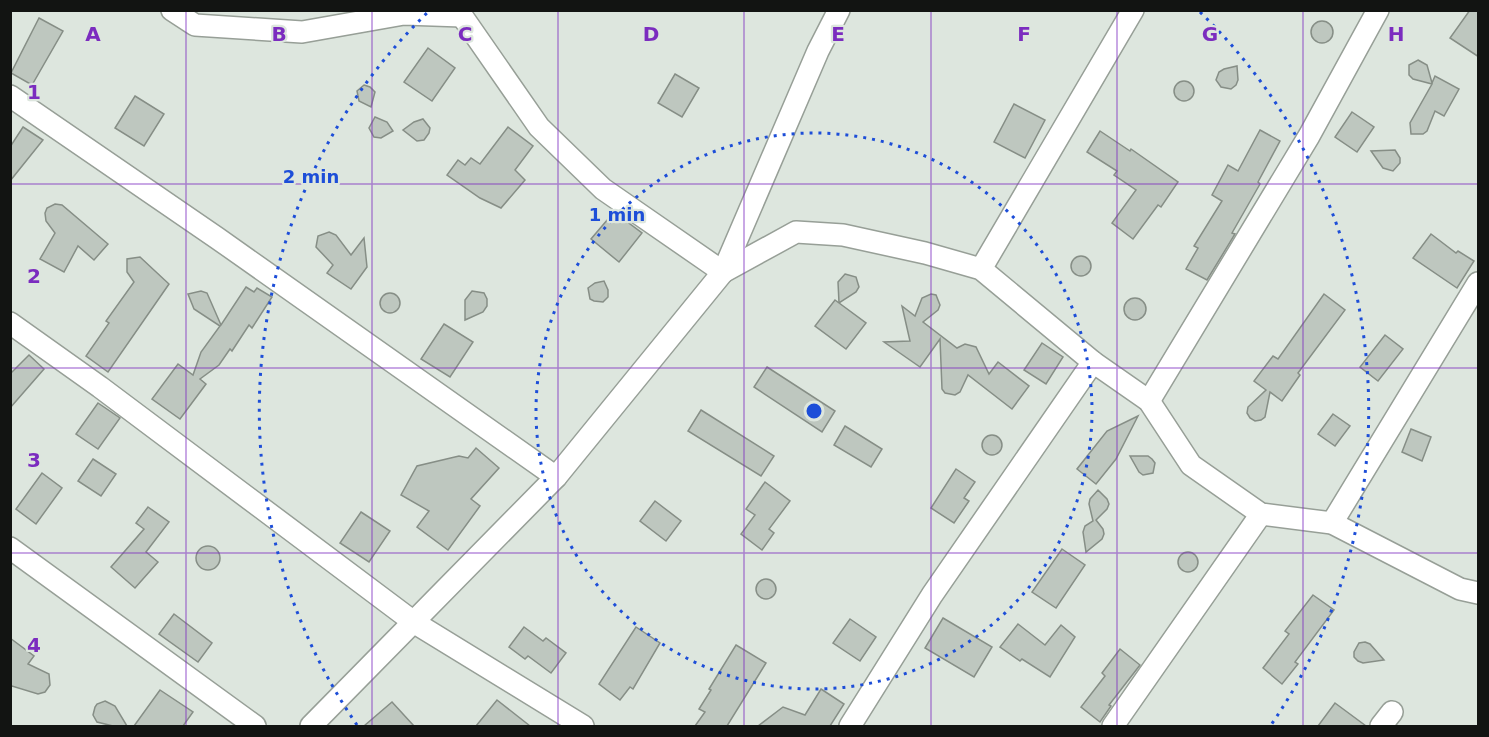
<svg xmlns="http://www.w3.org/2000/svg" width="1489" height="737" viewBox="0 0 1489 737" font-family="'DejaVu Sans',sans-serif">
  <style>
    .building { fill: #bec7bf; stroke: #868e86; stroke-width: 1.5 }
    .lines { fill: none; stroke-linecap: round; stroke-linejoin: round }
    .street-casing { stroke: #979f97; stroke-width: 24 }
    .street { stroke: #fff; stroke-width: 21 }
    .grid { fill: none; stroke: #7b2cbf; stroke-width: 1.5; stroke-opacity: 0.55 }
    .ring { fill: none; stroke: #1d4ed8; stroke-width: 3; stroke-dasharray: 3 6 }
    .grid-label { font-size: 20px; text-anchor: middle; font-weight: bold; fill: #7b2cbf; stroke: #dde6de; stroke-width: 4.5; stroke-linejoin: round; paint-order: stroke }
    .centre { fill: #1d4ed8; stroke: #dde6de; stroke-width: 3 }
    .ring-label { font-size: 18px; text-anchor: middle; font-weight: bold; fill: #1d4ed8; stroke: #dde6de; stroke-width: 4.5; stroke-linejoin: round; paint-order: stroke }
  </style>
  <rect width="100%" height="100%" fill="#dde6de"/>
  <g class="building">
    <path d="M1470,10H1479V57L1450,38Z"/>
    <path d="M39,18L63,31L32,85L11,73Z"/>
    <circle cx="1322" cy="32" r="11"/>
    <path d="M428,48L455,68L432,101L404,82Z"/>
    <path d="M1418,60L1427,65L1432,83L1435,76L1459,89L1444,116L1435,111L1427,131L1423,134H1411L1410,123L1432,84L1413,79L1409,75V65Z"/>
    <path d="M1237,66L1238,80L1236,85L1231,89L1221,87L1216,80L1219,72L1224,69Z"/>
    <path d="M675,74L699,88L682,117L658,103Z"/>
    <circle cx="1184" cy="91" r="10"/>
    <path d="M364,85L370,87L375,92L371,107L359,101L357,91Z"/>
    <path d="M135,96L164,114L144,146L115,128Z"/>
    <path d="M1014,104L1045,120L1025,158L994,142Z"/>
    <path d="M1352,112L1374,127L1357,152L1335,137Z"/>
    <path d="M375,117L387,122L393,131L381,138L374,137L369,128Z"/>
    <path d="M423,119L430,128L429,133L424,140L417,141L403,130L414,122Z"/>
    <path d="M23,127L43,140L10,181V147Z"/>
    <path d="M508,127L533,146L515,170L525,180L501,208L480,198L447,175L458,160L465,165L471,158L480,164Z"/>
    <path d="M1260,130L1280,141L1258,182L1260,184L1232,233L1235,234L1207,280L1186,269L1198,248L1194,246L1222,201L1212,195L1228,165L1238,171Z"/>
    <path d="M1100,131L1130,151L1131,149L1178,182L1161,207L1158,205L1133,239L1112,223L1136,190L1114,175L1117,171L1087,152Z"/>
    <path d="M1395,150L1400,158V163L1393,171L1383,168L1371,151Z"/>
    <path d="M55,204L62,205L108,244L94,260L78,246L64,272L40,259L55,233L46,221L45,213L47,208Z"/>
    <path d="M614,212L642,233L619,262L591,239Z"/>
    <path d="M329,232L336,235L351,255L364,238L367,267L351,289L327,273L333,265L316,247L318,236Z"/>
    <path d="M1431,234L1456,253L1458,251L1474,261L1457,288L1413,258Z"/>
    <circle cx="1081" cy="266" r="10"/>
    <path d="M140,257L169,284L108,372L86,356L109,323L106,321L134,282L127,272V259Z"/>
    <path d="M845,274L856,277L859,287L856,292L839,303L838,282Z"/>
    <path d="M604,281L608,290V297L603,302L594,301L590,299L588,288L595,283Z"/>
    <path d="M246,287L254,292L257,288L272,297L252,328L249,325L232,351L230,349L219,365L200,379L206,384L180,419L152,399L178,364L193,375L201,352L220,326L194,309L188,294L201,291L207,293L221,325Z"/>
    <path d="M472,291L484,293L487,299V306L483,312L465,320V300Z"/>
    <circle cx="390" cy="303" r="10"/>
    <path d="M931,294L936,295L940,305L938,310L923,322L957,348L965,344L976,347L989,374L998,362L1029,386L1012,409L968,375L960,392L955,395L945,393L942,389L940,339L920,367L884,342L910,341L902,306L915,316L922,298Z"/>
    <path d="M1324,294L1345,310L1298,373L1300,375L1282,401L1270,392L1265,417L1261,420L1255,421L1250,418L1247,413L1248,407L1266,390L1254,381L1273,356L1278,359Z"/>
    <circle cx="1135" cy="309" r="11"/>
    <path d="M835,300L866,323L846,349L815,326Z"/>
    <path d="M444,324L473,342L450,377L421,359Z"/>
    <path d="M1385,335L1403,349L1378,381L1360,367Z"/>
    <path d="M1042,343L1063,357L1046,384L1024,370Z"/>
    <path d="M29,355L44,369L10,408V374Z"/>
    <path d="M767,367L835,411L822,432L754,387Z"/>
    <path d="M98,403L120,418L98,449L76,434Z"/>
    <path d="M701,410L774,456L761,476L688,431Z"/>
    <path d="M1333,414L1350,426L1335,446L1318,434Z"/>
    <path d="M1138,416L1116,459L1096,484L1077,469L1107,431Z"/>
    <path d="M845,426L882,449L871,467L834,445Z"/>
    <path d="M1411,429L1431,437L1422,461L1402,452Z"/>
    <circle cx="992" cy="445" r="10"/>
    <path d="M476,448L499,468L471,499L480,506L448,550L417,527L429,511L401,495L417,466L459,456L468,458Z"/>
    <path d="M1130,456H1148L1152,459L1155,463L1153,473L1143,475L1139,472Z"/>
    <path d="M93,459L116,474L101,496L78,481Z"/>
    <path d="M956,469L975,482L964,498L969,501L954,523L931,508Z"/>
    <path d="M42,473L62,488L36,524L16,509Z"/>
    <path d="M765,482L790,501L769,529L774,533L762,550L741,534L755,515L746,509Z"/>
    <path d="M1098,490L1107,499L1109,504L1107,509L1096,520L1103,529L1104,534L1102,539L1086,552L1083,532L1085,526L1093,521L1089,504L1090,499Z"/>
    <path d="M655,501L681,521L666,541L640,521Z"/>
    <path d="M148,507L169,522L146,552L158,562L135,588L111,567L144,529L136,523Z"/>
    <path d="M361,512L390,531L369,562L340,543Z"/>
    <circle cx="208" cy="558" r="12"/>
    <path d="M1062,549L1085,565L1056,608L1032,592Z"/>
    <circle cx="1188" cy="562" r="10"/>
    <circle cx="766" cy="589" r="10"/>
    <path d="M1313,595L1334,610L1295,662L1298,664L1282,684L1263,668L1289,634L1285,631Z"/>
    <path d="M174,614L212,643L198,662L159,634Z"/>
    <path d="M943,618L992,647L974,677L925,648Z"/>
    <path d="M850,619L876,637L860,661L833,643Z"/>
    <path d="M1018,624L1045,645L1061,625L1075,637L1050,677L1022,659L1020,661L1000,647Z"/>
    <path d="M524,627L543,641L546,638L566,653L551,673L528,656L525,659L509,647Z"/>
    <path d="M636,627L660,643L633,689L630,687L620,700L599,684Z"/>
    <path d="M10,638L34,656L28,664L49,674L50,685L45,692L38,694L12,686L10,687Z"/>
    <path d="M1365,642L1370,644L1384,660L1363,663L1358,661L1354,657V652L1359,643Z"/>
    <path d="M736,645L766,663L727,726H695L705,712L699,709L711,690L709,689Z"/>
    <path d="M1120,649L1140,665L1109,705L1111,706L1100,722L1081,707L1105,676L1102,673Z"/>
    <path d="M821,689L844,704L830,726H758L783,707L805,715Z"/>
    <path d="M160,690L193,712L183,726H134Z"/>
    <path d="M497,700L530,726H476Z"/>
    <path d="M105,701L115,706L127,726H113L97,722L93,715L95,707L97,704Z"/>
    <path d="M392,702L414,726H364Z"/>
    <path d="M1335,703L1366,726H1318Z"/>
  </g>
  <g class="lines">
    <g class="street-casing">
      <g id="street">
        <path d="M172,10L195,25L302,32L404,14L462,16"/>
        <path d="M461,10L462,16L539,127L603,189L723,272"/>
        <path d="M10,96L217,238L556,477"/>
        <path d="M981,269L1133,10"/>
        <path d="M723,272L796,232L843,235L925,253L981,269L1093,362L1149,401L1191,465L1261,514L1332,523L1460,589L1478,593"/>
        <path d="M10,323L100,387L415,623L583,726"/>
        <path d="M1149,401L1309,136L1378,10"/>
        <path d="M1332,523L1478,283"/>
        <path d="M10,548L255,726"/>
        <path d="M311,726L556,477L723,272L818,51L839,10"/>
        <path d="M850,726L932,595L1093,362"/>
        <path d="M1113,726L1261,514"/>
        <path d="M1381,726L1392,712"/>
      </g>
    </g>
    <use href="#street" class="street"/>
  </g>
  <path class="grid" d="M186,10V726M372,10V726M558,10V726M744,10V726M931,10V726M1117,10V726M1303,10V726M10,184H1478M10,368H1478M10,553H1478"/>
  <g class="ring">
    <circle cx="814" cy="411" r="278"/>
    <path d="M357 725A555 555 0 0 1 428 12M1200 12A555 555 0 0 1 1271 725"/>
  </g>
  <g class="grid-label">
    <text x="93" y="41">A</text>
    <text x="279" y="41">B</text>
    <text x="465" y="41">C</text>
    <text x="651" y="41">D</text>
    <text x="838" y="41">E</text>
    <text x="1024" y="41">F</text>
    <text x="1210" y="41">G</text>
    <text x="1396" y="41">H</text>
    <text x="34" y="99">1</text>
    <text x="34" y="283">2</text>
    <text x="34" y="467">3</text>
    <text x="34" y="652">4</text>
  </g>
  <circle cx="814" cy="411" r="9" class="centre"/>
  <g class="ring-label">
    <text x="311" y="183">2 min</text>
    <text x="617" y="221">1 min</text>
  </g>
  <rect width="1489" height="737" fill="none" stroke="#121412" stroke-width="24"/>
</svg>
